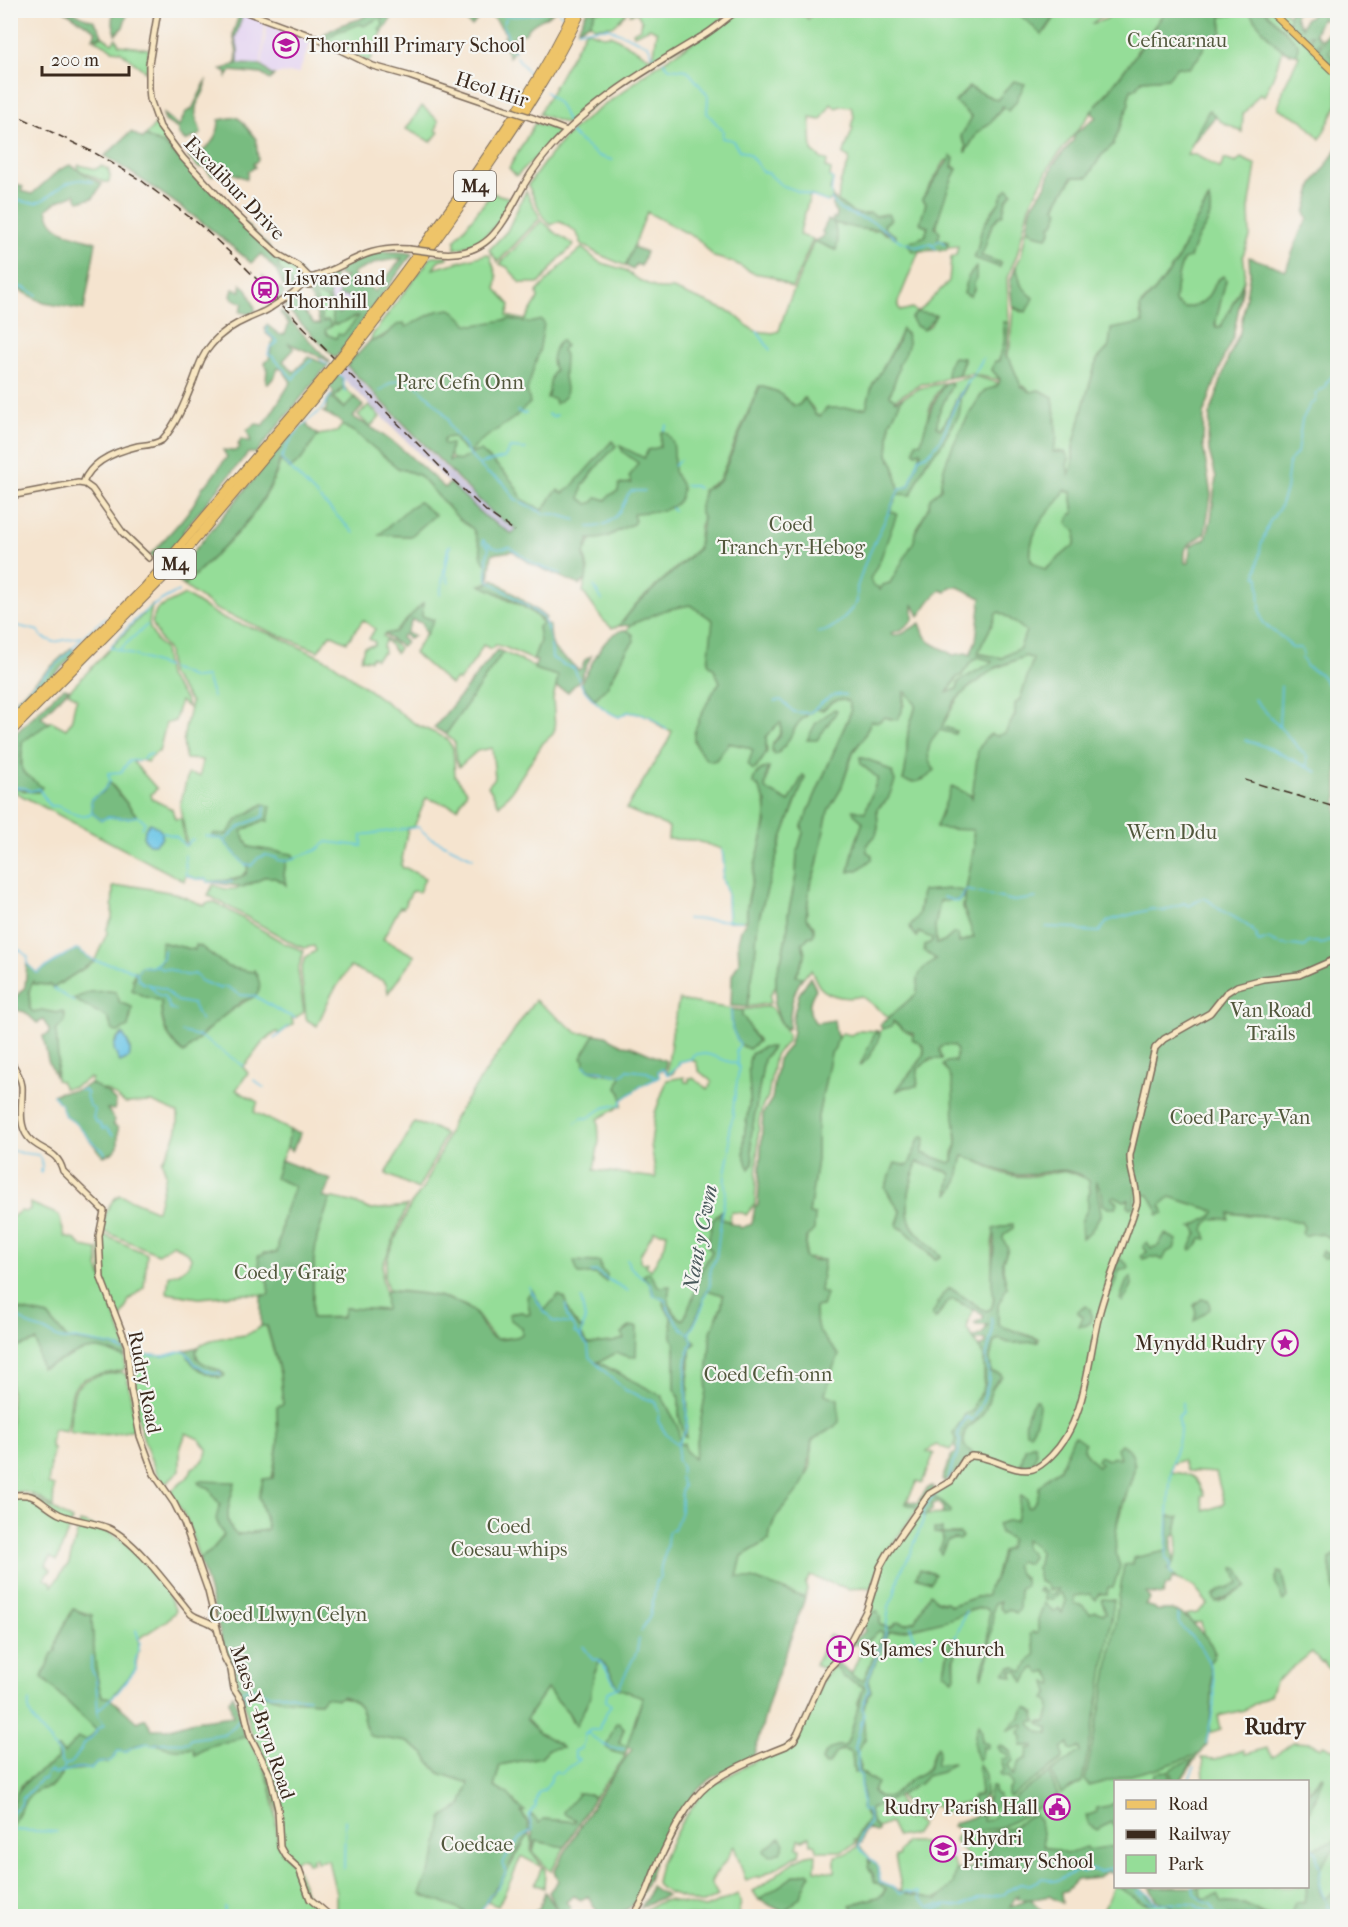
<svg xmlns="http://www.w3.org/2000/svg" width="1348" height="1927" viewBox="0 0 1348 1927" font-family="'IM FELL French Canon',serif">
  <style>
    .built { fill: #e4d3f2 }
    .industrial { fill: #c6c0da }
    .green { fill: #95dd98; stroke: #68845b; stroke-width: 1.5; fill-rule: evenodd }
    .forest { fill: #78bc80; stroke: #5a734f; stroke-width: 1.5; fill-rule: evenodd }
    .water { fill: #68c4e6; stroke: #527782; stroke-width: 1.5 }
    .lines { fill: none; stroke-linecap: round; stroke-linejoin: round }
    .stream { stroke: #68c4e6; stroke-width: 1.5 }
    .secondary-casing { stroke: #7c6b5c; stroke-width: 8 }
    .primary-casing { stroke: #7c6b5c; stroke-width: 8 }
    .highway-casing { stroke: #7c6b5c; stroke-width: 10 }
    .secondary { stroke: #f8e7c3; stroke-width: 5 }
    .primary { stroke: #eec469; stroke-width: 6 }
    .highway { stroke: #eec469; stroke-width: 8 }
    .rail { stroke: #3b2a1e; stroke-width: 1.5; stroke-dasharray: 9 4.5; stroke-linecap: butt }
    .secondary-bridge-casing { stroke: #7c6b5c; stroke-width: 8; stroke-linecap: butt }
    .highway-bridge-casing { stroke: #7c6b5c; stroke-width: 10; stroke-linecap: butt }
    .secondary-bridge { stroke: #f8e7c3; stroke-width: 5 }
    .highway-bridge { stroke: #eec469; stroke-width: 8 }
    .labels { text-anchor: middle; stroke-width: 4.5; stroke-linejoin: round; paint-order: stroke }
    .shield { fill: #f6f6f2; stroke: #73675e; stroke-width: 1.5 }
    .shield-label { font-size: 18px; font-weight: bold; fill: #3b2a1e }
    .park-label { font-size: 20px; fill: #52573c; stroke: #f6f6f2 }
    .poi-label { font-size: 20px; fill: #3b2a1e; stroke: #f6f6f2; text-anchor: start }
    .street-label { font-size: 20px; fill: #3b2a1e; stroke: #f6f6f2 }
    .water-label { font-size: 21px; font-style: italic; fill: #48585a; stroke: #f6f6f2 }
    .quarter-label { font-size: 22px; font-weight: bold; fill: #3b2a1e; stroke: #f6f6f2 }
  </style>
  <rect width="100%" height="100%" fill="#f6f6f2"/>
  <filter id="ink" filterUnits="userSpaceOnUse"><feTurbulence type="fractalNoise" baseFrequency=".0167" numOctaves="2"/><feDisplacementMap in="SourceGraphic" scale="12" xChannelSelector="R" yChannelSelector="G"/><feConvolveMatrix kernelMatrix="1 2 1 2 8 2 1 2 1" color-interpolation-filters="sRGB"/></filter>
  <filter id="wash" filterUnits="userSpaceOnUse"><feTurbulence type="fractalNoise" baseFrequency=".008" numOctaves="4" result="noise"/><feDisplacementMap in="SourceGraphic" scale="24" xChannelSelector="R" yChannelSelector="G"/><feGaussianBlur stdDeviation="1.35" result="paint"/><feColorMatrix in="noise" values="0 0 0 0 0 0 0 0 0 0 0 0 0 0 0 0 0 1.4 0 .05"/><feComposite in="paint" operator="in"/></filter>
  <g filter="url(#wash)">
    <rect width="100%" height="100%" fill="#f5e4cf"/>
    <g class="built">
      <path d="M243,14L265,21L261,65L238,64V49L235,38Z"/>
      <path d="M267,22L298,33L301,37L303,35L312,38L299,73L271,74L262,65Z"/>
      <path d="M351,278L359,300L336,318L323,286Z"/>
      <path d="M930,1840H940L957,1852L952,1860L922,1842Z"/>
    </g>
    <path class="industrial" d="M345,366L464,487L495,515L516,529L512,534L484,516L461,495L338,373Z"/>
    <g class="green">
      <path d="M632,10L724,11L722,20L701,35L653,61L651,56L654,54L657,32L650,28L634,35L633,32L640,28L642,22L637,13L630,14Z"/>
      <path d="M808,10L1023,11L1020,15L1046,31L1059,11H1109L1091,24L1106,19L1115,11H1165L1151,31L1144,45L1138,49L1133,59L1051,164L1029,206L1017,255L1007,278L1009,323L1003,322C1006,340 1004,355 992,370L1000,380L970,374L958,376L964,361L949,371L947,378L933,383L921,384L894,400L890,395L899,368L898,366L905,354L907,335L902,329C892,357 873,379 867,408L848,409L820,416L815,415L813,408L804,398L799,405L794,406L778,392L759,386L719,480L703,490C703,500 697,509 703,519L700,526L698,548L636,604L619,626L612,628L603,620L583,592L588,570L584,552L591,541L558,535L465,470L316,331L323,328L310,292L323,286L336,318L356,308L363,286L376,297L342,344L356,355L367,352L404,323C389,328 388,337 370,341L373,334L432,256H448V258L439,260L433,269L487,254L490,256L497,277L496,289L510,305L507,316L525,320L538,299L537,292L561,266L582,248L599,262L625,270L639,280L658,289H673L733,313L750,328L756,331L773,333L779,331L786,309L814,241L835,250L833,223L874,231L879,229L885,234L896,236L884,228L885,224L889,221L884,214L876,216L870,213C856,219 848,209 838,201C839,195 839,187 841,181C844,172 849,168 849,158L843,155L853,128L851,127L854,116L851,107L841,106L836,108L831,104L821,120L810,118L812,151L822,159L827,160L826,168L831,170L830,177L833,179L830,190L833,198L828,202L810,195L799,235L813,239L792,288L771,276L753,273L733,262L714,257L698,239L647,212L626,266L598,254L580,243V239L575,231L559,221L551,225L543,217L528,185C545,161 563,136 587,118C605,103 626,92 643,75L740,11H800L808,19L810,16ZM1014,81L1001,110L991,122L977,133L965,152L966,146L961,137L972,117L956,101L969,87L997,100ZM953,158L952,165L957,169C947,187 933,220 938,239L946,243L949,247L958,246L956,255L951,258L949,281L922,309L917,312L912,308L901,311L898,307V302L919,251L911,250L912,240H917L926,236C930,222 921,214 926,203L922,199L945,161ZM1012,192L1006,200L1003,211L992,225L981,256L1001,263L1000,267H998L974,257C979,249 978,242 981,234C986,217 998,201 1012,192ZM936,315L930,326L923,330L911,318L914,316Z"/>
      <path d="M596,11H628L614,26L595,27L590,23Z"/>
      <path d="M1237,11H1286V13L1321,39L1329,32H1337V57L1333,69L1337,71V106L1320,139L1302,120L1278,108L1284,87L1299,56L1250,12L1283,51C1278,57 1279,62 1276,69C1273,78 1269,87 1264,96L1260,93L1243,114L1242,132L1220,121L1209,110L1187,155H1196L1220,169L1224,159L1236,163L1241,158L1256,165L1249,209L1250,237L1243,255L1245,269L1244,280L1222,325L1217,328C1213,318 1223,291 1226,280L1223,276C1205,287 1217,304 1184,308L1175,302C1176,287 1177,275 1183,260L1190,257C1192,252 1194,245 1197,239C1206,225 1214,217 1208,200L1192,228L1177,261L1159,286L1141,304L1140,312L1143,323L1111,330L1109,347L1097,360L1085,400L1073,447V463L1068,476L1067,465L1069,459L1059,451L1053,452L1056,420L1052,397L1039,390L1031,392L1024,386H1021L1010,360L1006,358L1010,347L1013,307L1021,312V285L1016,266L1021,256L1027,227L1034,234L1047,237L1051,231L1050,225L1053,224L1058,215C1052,201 1067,190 1073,177H1084L1090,171L1101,156L1113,145L1129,104L1128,99L1131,90L1136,88L1142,80L1168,78L1177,67L1188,68L1201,52L1209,38L1216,37L1222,29L1221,16L1233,15Z"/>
      <path d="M1325,11H1337V22L1321,19Z"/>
      <path d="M387,14V20L369,62L321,37L346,24Z"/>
      <path d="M586,30L603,36L611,35L649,57L653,62L625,80L572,123L567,124L539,114Z"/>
      <path d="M102,36L112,43L116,38L119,45L149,49L146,72L120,51L112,50L111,48L95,40Z"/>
      <path d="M422,106L439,121L436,130L439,132L431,142L406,129Z"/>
      <path d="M157,123L159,129L186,165L164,144L157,142L145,136Z"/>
      <path d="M535,123L561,131L548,146L516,176L509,168Z"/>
      <path d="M79,165L96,169L101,166L108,169L110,176L109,182H104L77,169Z"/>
      <path d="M526,191L540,218L498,262L489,250L507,231Z"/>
      <path d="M492,193L511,198C502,223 483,245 455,249V240Z"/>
      <path d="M542,220L553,231L574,245L559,259L540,283H521L507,267L500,264Z"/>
      <path d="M268,246C271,250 274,255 278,258C286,267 302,265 303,281L288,292L283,286Z"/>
      <path d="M974,376L999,383L993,389L985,390C971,410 939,465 941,489L930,498L929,506L915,533V541L890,583L886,584L879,590L873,586L870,579L880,560L896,514L890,511L898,494C918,497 917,476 926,463C933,451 945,442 950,428C956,413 958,399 967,385C954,397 953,422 938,429C933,414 947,399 952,384L949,382Z"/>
      <path d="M945,383L936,394L929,410L921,453L909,486L899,490L894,465L888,455L890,423L902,398L920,388Z"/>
      <path d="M344,387L354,397L344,408L334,398Z"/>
      <path d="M369,405L380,417L370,427L358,415Z"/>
      <path d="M342,425L356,433L398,468L419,475L458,518L473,529L480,546L482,558L487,565V579L490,582L483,584C502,600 526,603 541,621L544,620L546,626L538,627L540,641L533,660L504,647L496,645L491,649L483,645L475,660L459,681L456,679L451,685L414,653L434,620L422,616L423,604L395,632L383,635V636L399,648L396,653L386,640L383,646L384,653H382L376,659L372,657L370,660L361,659L364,647L374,645L375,642L369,639L375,629L363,620L347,642L330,634L318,651L217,610L184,586C221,548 267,514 281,459L290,469L301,460L318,435L337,432ZM434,515L411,536L380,535Z"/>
      <path d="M1064,490L1071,491L1076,531L1075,544L1045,570L1031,561C1028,540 1039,520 1054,505C1059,500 1062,497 1064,490Z"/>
      <path d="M185,595L222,618L274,635L331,662L417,725L446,738L453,748L455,776L467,791L458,808L426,798L414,827L408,828L401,865L403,868H406L425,878L419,892L412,891L403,908L400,907L383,939L415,956L388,993L387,986L384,981L350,967L331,995L317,1026L307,1020L306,1017L301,971L305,957L316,951L314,946L304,948L294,944L208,895L213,885C218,886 223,889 228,889C236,890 258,883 263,877H273L283,882L286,861L293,855L249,847L241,831L264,820L268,821L269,812L263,804L221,838L246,865L249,864L250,866C241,885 225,878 208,882L206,879H196L186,875L184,881L11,790L10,784L15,788L38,792L41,787L30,779L22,770V742L51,721L66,729C76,717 71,711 77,698L68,692L152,605L149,623L150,628L156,640L164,649L168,677L186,700L188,707L180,701L175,721L166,723L159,752H157L147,762L141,760L133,762L157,789L151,794L152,799L172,809L175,819L181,818L185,845H187L180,805L188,774L200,776L202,760L186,759C179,739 188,722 191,702L170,674L168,651L159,638L152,622L157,609ZM110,782L137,816L119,818L107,817L101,820L92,813L91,799L103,792Z"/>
      <path d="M690,605L714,620L709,663L714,669L720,682C707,700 699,720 694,741C700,751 702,761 715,760L729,743L747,747L753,750L756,769L767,752L766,736L779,723L781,722C782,732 779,736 773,743L772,752L789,739L798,723L815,709L823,710C831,702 838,695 849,702L851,711L802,826L803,833L797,853L796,876L788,915V926L782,957L776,975V985L770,996L771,1003L747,1007L755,959L757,926L764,899L781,841L805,777L803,775L789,802L765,789L769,768L762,769L756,774L753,783C787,803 742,885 747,920L742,921H728L727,892L722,879L724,866L722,849L694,840L668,839L669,827L626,809L668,741L672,731L662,728L649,716L628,712L619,717C607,712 601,707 593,698H596C615,679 622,659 633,635L627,630C637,614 672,608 690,605Z"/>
      <path d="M999,612C1002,613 1023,628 1026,631L1020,648L1002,658L978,653C983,639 992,628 996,614Z"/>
      <path d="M503,652L535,667L534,669L559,676L553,698L555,729L553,734L543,743L511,792L499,805L488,786L495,778L492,748L477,751L459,767L456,760L455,743L446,734Z"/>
      <path d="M1026,656L1034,659L1020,699L1016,702L1015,715L1005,733L997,736L989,735L987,738L971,799L970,795L952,787L936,827L944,829H973L974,847L963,907L974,937L959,943L958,934L954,933L944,942L936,944L935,926L940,901L952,900L959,891L950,889L922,892L918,918L912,923L918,932L932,937V941L925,946L924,951L936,959C921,977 920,967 917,993L890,1018L861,996C849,1000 829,997 820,987C816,982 814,975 811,970L803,977L796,976L805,954L802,942L807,939L814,926L806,918L810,884L816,869L828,810L841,789L854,751L863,739L871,721H880L885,717L893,720L904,705L905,692L906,691L916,704C914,714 910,723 908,732C906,748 908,765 903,780L930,766C926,751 928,740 940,730L954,733L955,731L941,727C951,714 953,701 965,691C973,684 983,681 987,672ZM860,758L892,774L895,781L885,802L877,809L878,827L876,835L867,845L866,848L869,861L863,866L849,871L854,848L863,822L854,813L865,812L878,778L861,764Z"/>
      <path d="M978,657L992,661L991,663L958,683L957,689L947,694L957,677L961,676L971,662Z"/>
      <path d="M134,886L174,893L205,906L206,903L215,902L284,943L304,951L298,970L304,1012L295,1018L292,1017L293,1024L279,1034L277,1032C259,1040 257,1054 243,1067L248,1073L236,1090L258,1102L254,1112L290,1130L288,1145L281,1160L288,1182L295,1185L283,1218L277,1253H264V1256H259L260,1270L267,1277L269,1293L268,1295L245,1294L199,1298L167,1293L169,1275C179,1275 190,1267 191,1257L188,1253L173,1244L158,1254L103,1231C103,1219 108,1201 120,1195L157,1211L166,1174L162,1161C171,1147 180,1131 178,1113L152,1102L125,1103L108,1091L96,1088L90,1083L92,1079L89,1078L74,1087L64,1088L60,1081L56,1080L58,1061L56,1031L65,1014L62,1012C54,1015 44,1009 33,1012L30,1009L29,991L33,981L34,984L50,985L53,988L94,962L107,933V928L112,918L113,887ZM161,942L195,950L200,946L228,967L253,972L255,996C226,1011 208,1029 184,1053C166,1038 160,1025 161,1000L132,979L135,972L137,973L141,966L152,967L161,961ZM103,991L116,992L120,1003L132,1007C131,1021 129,1032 112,1030L108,1018L99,1012ZM122,1034L131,1049L118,1059L115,1041Z"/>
      <path d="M535,1000L578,1033L595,1034L582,1058L585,1060L587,1069C596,1073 612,1075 622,1075L617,1088L621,1093L622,1105L598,1119L599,1141L594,1170L656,1178L651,1144L655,1113L667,1080L684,1077L685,1082H689V1078H693L708,1089L712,1082L699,1071L696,1062L691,1059L679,1062V1065L672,1074L667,1073L673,1026L679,1000L731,1009L732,1029L740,1044L749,1048L758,1042V1039C749,1033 751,1024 742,1016V1010L769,1006C778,1011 780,1026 788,1034V1041L775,1055L768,1097L762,1107L759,1120L755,1204L746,1215L743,1213L732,1212L730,1216V1222L722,1219L721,1211L713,1220L707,1245L712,1251C709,1258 703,1266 700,1273C696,1286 691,1309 683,1320L673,1313L669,1303L649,1272L643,1276L650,1284L652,1292L665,1300L663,1304L671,1316L672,1336L675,1345V1389C682,1398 677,1409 680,1420C681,1425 683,1429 683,1435L688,1405L686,1397L689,1389L687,1386L690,1366V1348L694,1345L689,1333L702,1306L703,1299L707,1289L723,1295L722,1305L711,1332L706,1391L694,1460L686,1451L684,1444L678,1445V1428L667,1405L658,1394L596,1361L603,1360L617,1352L635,1356L636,1327C628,1325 628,1329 622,1333L624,1339L613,1342L588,1344L581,1334L580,1328L568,1313V1308L552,1302L544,1312L532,1291L530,1314L528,1315L522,1312L512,1313L522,1328V1334L518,1337L496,1339C486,1332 483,1319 473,1311C450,1293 415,1293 388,1290L384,1276L389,1253L411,1204L423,1189L442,1149L454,1118ZM760,1050H771L764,1059L751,1137L753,1163L749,1168C738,1151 748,1117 750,1097C751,1082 746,1068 751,1054ZM654,1231L667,1233L665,1245L651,1270L646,1266L648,1263L647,1262L644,1264L640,1261V1255Z"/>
      <path d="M892,1021C906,1033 915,1032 924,1050L922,1058L897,1090L918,1084C913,1065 927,1058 942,1059L939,1049C942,1043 948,1045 954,1046L957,1051L955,1061L944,1067L948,1069L953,1082L955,1100L954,1109L957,1144L953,1153V1161L950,1163L922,1153L925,1140L923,1136C914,1143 916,1158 908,1166C904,1170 896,1171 892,1175C878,1188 894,1201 901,1212L897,1223L899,1228L907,1232L933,1258L935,1259L940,1255C931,1246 916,1235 911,1223C903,1207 912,1178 917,1162L950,1173L951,1177L948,1190H953L963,1156C981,1160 995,1174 1014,1176C1031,1179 1048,1172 1064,1171C1073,1171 1078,1177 1086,1178C1091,1179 1098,1174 1104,1174C1128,1174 1148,1187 1169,1196C1181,1201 1195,1205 1208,1209C1253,1222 1302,1206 1337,1245L1338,1554L1329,1559L1337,1609V1679L1323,1661L1321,1662L1312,1652L1275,1682L1270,1695L1244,1710L1218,1716L1221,1729L1208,1733L1206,1744L1180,1781L1116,1782L1115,1865L944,1894L935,1899L902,1892L895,1856H899V1852L906,1842H922L930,1846L952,1860L957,1870H965L977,1865L960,1848L955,1840L957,1836L983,1834H962L961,1831L988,1814L989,1811L980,1773L981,1792L973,1801L951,1807L949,1812L942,1813L943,1810L931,1804L923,1821L905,1810L907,1807L899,1795L921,1783L926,1776L940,1771L944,1767L930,1772L934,1750C932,1756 931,1763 928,1768C924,1774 917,1775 912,1779C901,1786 886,1808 873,1791L876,1782L859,1771L860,1767L856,1753L865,1739C864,1718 859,1710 871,1691L868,1682L869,1678L888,1632C924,1630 958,1613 994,1604L1002,1552L995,1579L990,1585L988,1596L977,1597L949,1606L948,1603L936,1600L930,1594L915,1621L905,1624L901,1622L896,1623L893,1628L880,1625L877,1611L867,1615L884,1562L920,1511L923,1515L950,1514L951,1511L938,1499L934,1498L935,1493L951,1483L961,1468L965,1469L963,1466L974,1455L964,1445C964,1441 963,1435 965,1431C968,1425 976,1424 979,1418C988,1405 989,1385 1002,1377L1001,1374L991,1372L990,1357L994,1341L1000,1339L1009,1343L1038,1342L1039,1339L998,1325V1305L1007,1287L1003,1270V1261L1008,1249L1002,1239L1003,1236L1013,1228L1010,1224C1006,1227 1001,1226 997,1229C985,1239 999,1296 991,1309L985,1311L982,1309L950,1288L943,1294L936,1319L947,1302L953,1299L974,1310L969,1319L967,1329L984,1356V1389L975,1401L973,1411C949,1424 964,1435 950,1450L936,1445L927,1451L934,1454L922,1483L917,1481L906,1503L918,1509L881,1559L872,1588L862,1587L849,1589L810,1576L805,1584L807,1589L805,1598L757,1580L737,1577L742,1556L769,1540C771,1510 800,1495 810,1468C813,1459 810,1449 812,1440L834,1427L825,1394L833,1368L839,1355C823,1338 814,1331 815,1306H822L826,1294L820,1291L824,1260L805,1258L809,1214L817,1159V1121L831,1053C835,1047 836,1037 842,1033L851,1035L860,1030L878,1031L880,1033L882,1029L891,1026ZM1182,1460L1187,1471L1216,1473L1224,1502L1222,1505L1204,1511L1201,1496L1204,1495C1196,1474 1191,1474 1171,1472L1172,1464ZM1135,1464C1132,1491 1102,1539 1120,1565L1063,1493ZM1169,1516L1179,1518C1173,1533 1180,1538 1177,1552C1176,1559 1171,1564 1170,1571L1176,1579L1193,1586L1208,1604L1197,1613L1185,1615L1193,1624L1201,1622L1203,1632L1202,1633L1216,1654L1177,1614L1145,1608L1147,1590L1133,1558L1167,1551ZM1245,1588L1219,1602L1215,1594L1218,1593ZM950,1640L958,1647C952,1658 957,1669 953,1679L944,1672L948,1649L951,1645Z"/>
      <path d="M414,1123L434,1128L445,1134L436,1156L418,1189L386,1174Z"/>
      <path d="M333,1198L352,1202L371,1210L407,1206L383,1265L382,1278L385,1291L387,1310L345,1308L343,1317L312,1318L314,1258L317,1237L330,1199Z"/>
      <path d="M30,1203L59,1215L65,1237L76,1240L83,1247L98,1250V1267L125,1344L126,1351L114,1346L67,1339L48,1316L11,1308V1218L20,1211L26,1212L30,1209Z"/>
      <path d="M104,1235L147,1254L144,1287L129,1300L121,1319C101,1299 101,1264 100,1237Z"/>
      <path d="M266,1325L280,1373L283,1405L277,1406L278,1443L272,1478C248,1492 265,1508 268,1528L266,1530L237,1535C220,1522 231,1499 235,1483L198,1481L199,1484L210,1488L214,1497L220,1504L217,1522L224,1535L210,1552L199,1559L187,1520L171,1492C178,1482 189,1482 192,1468C202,1463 206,1460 207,1449L199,1439L186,1433L180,1449V1470L168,1481L162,1483C140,1443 132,1399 131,1354L164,1356L183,1351L187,1353L197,1367L219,1378L223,1373C212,1365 198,1367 196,1351C205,1336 230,1338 245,1335C253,1333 258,1326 266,1325Z"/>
      <path d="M36,1340L42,1368C61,1364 76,1348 97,1349C107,1349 116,1356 125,1357V1369C105,1376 75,1371 71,1398C70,1409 70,1421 66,1431L55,1429L52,1431L51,1447L53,1448L48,1484L54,1486L53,1508C39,1497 29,1489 11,1493V1350Z"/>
      <path d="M122,1372L127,1376L135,1424L133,1429C112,1437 91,1436 69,1432C71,1420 71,1405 74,1393C80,1376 107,1374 122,1372Z"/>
      <path d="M10,1497H33L72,1520L57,1561L50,1557L46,1565L51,1570L44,1579L51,1582L52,1586L69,1563L80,1522C90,1525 101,1528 111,1533C140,1549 163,1582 176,1611L166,1621L138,1639C142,1649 135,1659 136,1669L110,1699L103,1697C96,1688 92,1630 92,1615L73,1609L58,1637L56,1651L52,1654L42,1677L97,1730L87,1740L78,1738L64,1753L58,1748L56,1749L59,1758L22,1784L11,1806Z"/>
      <path d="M879,1631L883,1632V1635L864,1681L862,1682L851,1675L865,1642Z"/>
      <path d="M829,1635L848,1643L841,1656L826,1670L815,1665Z"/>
      <path d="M600,1660L633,1693L643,1697L637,1713L628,1746H623L619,1743L624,1728L616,1723L610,1738L611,1751L625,1755L623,1760L594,1798L588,1794L577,1793L574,1818L576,1820L575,1822L544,1819L540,1824L529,1820L532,1830L529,1831L526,1819L521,1811L522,1810L514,1800L494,1788L500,1765L541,1757L549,1749L562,1747L559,1744L539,1733L526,1719L547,1689L568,1712L572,1721C595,1704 586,1697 594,1674C595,1669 598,1665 600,1660Z"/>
      <path d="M835,1665L839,1671L864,1687L858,1702L857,1716L847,1743L845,1746H837L822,1760L826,1765L830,1763L834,1753C840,1750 846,1749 852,1754L854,1773L857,1772L861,1776L864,1811L868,1820L859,1831L856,1841L854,1840L855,1844L841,1851H818L815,1844H811L810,1836L803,1840L799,1839L797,1847L801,1848L800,1854L759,1878L758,1876L746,1881L734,1846C730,1851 730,1855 726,1860C721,1868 715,1873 711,1882L718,1896L703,1903H699L668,1893L661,1888L656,1882L660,1864L681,1823L704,1790L749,1764L793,1744L797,1739L824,1677Z"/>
      <path d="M254,1693L284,1700L320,1702L324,1697C350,1696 363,1698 365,1727L386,1738L407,1742L424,1753L429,1762L439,1773L470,1783L461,1806L458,1809L436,1855L463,1910L475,1916H336V1893L328,1860L317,1862L316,1858L311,1859L313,1863H308L306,1859L299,1858L294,1862L284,1850L281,1841L280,1817L262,1756L249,1726L243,1695Z"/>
      <path d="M247,1736L260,1760L270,1785L275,1810L278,1845L297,1870L310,1902L328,1916H11V1830L27,1798L35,1791L51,1787L61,1777L63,1771C70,1770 84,1770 88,1768C98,1765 95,1761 107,1763L118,1751C130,1750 138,1743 151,1743C157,1743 159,1746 164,1747C173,1749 184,1750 194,1748L195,1755L209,1746Z"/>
      <path d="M1293,1742L1310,1743L1321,1748L1323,1745L1334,1750L1337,1744L1338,1831L1335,1841L1314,1848L1308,1842V1816L1317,1795L1322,1776L1308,1792V1782L1204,1781L1203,1762L1201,1758L1216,1759L1244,1750L1245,1754L1267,1748L1273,1757Z"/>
      <path d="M897,1796L901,1807L898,1811L907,1820L911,1816L921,1825L915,1834L897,1837L890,1823L878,1828L874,1826L869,1812L871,1808Z"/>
      <path d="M529,1834L532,1838L531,1851L545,1870L544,1888L535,1884L542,1867L521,1856L511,1880L498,1906L487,1902C491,1893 496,1892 500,1884C510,1867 519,1850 529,1834Z"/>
      <path d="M535,1841L565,1847L551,1871L548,1869L533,1852Z"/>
      <path d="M859,1846L869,1857L868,1861L874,1877L886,1888L881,1896L859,1902L855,1914L857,1916H786L784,1912L795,1902L810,1875L808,1872L794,1876L759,1900L753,1891C773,1882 794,1853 816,1854L815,1870L835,1872V1856L845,1854Z"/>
      <path d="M1337,1848V1893L1334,1892L1324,1899C1313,1881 1318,1859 1337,1848Z"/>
      <path d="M1113,1886L1122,1888L1139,1901L1149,1904L1162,1902L1173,1907L1168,1912L1184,1916H1101Z"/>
      <path d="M1199,1887H1307L1304,1903L1292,1912L1290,1916H1267L1244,1904L1222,1903L1203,1899Z"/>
      <path d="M738,1894L741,1903L738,1913L743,1916H640L648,1908L662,1901L669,1900L705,1908Z"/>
    </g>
    <g class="forest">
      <path d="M114,10L128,11L123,27L116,34L112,20Z"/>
      <path d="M65,11C78,10 82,19 93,20L99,28L102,36L93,38L96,31Z"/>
      <path d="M387,11H391L389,15L391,19L382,33L379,29L383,26L382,20L385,15L364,26L360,24L337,32L327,39L324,38V34L341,25L360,19L368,14H382Z"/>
      <path d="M522,11L533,14L538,11H554C544,21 531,21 525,34H517L514,37L515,50L509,57L504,45L507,41L504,37L506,34L496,20L484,11L472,26L470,25L457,11Z"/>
      <path d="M587,11H596L590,23L578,29Z"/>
      <path d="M1023,11V10L1059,11L1042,35L1020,15Z"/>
      <path d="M1165,11H1237L1233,15L1221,16L1222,33L1213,38H1209L1198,58L1189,68L1177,67L1168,78L1142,80L1136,88L1131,90L1128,99L1129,104L1113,145L1101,156L1088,177H1072C1068,188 1057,198 1055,208L1059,211L1053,225H1050L1051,231L1047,237L1034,234L1027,227L1032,206L1046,185L1053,165L1073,141L1075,134L1096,117L1091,112C1097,104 1104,98 1109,91C1129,64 1148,39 1165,11Z"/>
      <path d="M1248,11H1265L1298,44L1297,54C1279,56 1259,24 1248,11Z"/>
      <path d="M1290,11H1296L1295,17L1302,28L1305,19L1310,16L1313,11H1325L1315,33L1320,39L1319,44L1313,49L1309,45L1312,35H1309L1305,42L1294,29L1288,26Z"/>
      <path d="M240,12L243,14L235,38L238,49V64L261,65L271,75H274L270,80L261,74L231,71L227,77V72L221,70L236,64L237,53L233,33Z"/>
      <path d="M1331,31L1337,32V43L1332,46L1329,52L1334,59L1331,66L1316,51C1324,46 1321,35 1331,31Z"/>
      <path d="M206,81C207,93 197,98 196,109C194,117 200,126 201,134L185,141L178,134V129L165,121L163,114L179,126L186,112L192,109Z"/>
      <path d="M1014,81L1025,84L1015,103L1008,111L1003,106L991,122L977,133L965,153L966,146L961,136L972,117L955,102L969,87L997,100Z"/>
      <path d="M1210,110L1215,117L1190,146L1208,112Z"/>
      <path d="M236,117L241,120L256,139L258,160L253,164L255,167L248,171L247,179L223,169L212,176L204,167L199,168L188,157C206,153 219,139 219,120Z"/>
      <path d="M131,132L143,139L145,136L157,142L164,144L268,246L273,257L278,259L279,269C285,272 293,283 293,289L287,292L276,270L261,254L251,263C206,222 156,188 105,156Z"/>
      <path d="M1337,149V1245C1329,1235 1317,1230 1305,1236L1302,1233L1304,1227L1301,1222L1271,1216L1229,1213V1219C1217,1218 1208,1216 1204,1230L1207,1239L1201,1238L1198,1245L1191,1250L1190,1248L1197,1233L1195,1228L1191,1227L1212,1216L1215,1211L1170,1197L1161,1205L1164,1213L1158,1215L1157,1214L1158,1211L1149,1195H1140L1136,1181L1134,1206L1130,1208L1128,1206L1129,1200L1124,1201L1115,1196L1112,1197V1199L1117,1202L1115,1208H1108L1103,1204L1102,1193L1096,1181L1101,1214L1091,1231L1082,1238L1081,1222C1084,1213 1091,1210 1087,1199L1090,1192L1089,1181C1065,1161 1049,1175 1021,1175C1001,1175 983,1161 963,1156C959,1168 960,1185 949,1194C947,1187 953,1180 950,1173L946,1171L917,1162C912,1178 903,1207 911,1224C915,1234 933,1247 941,1256L936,1259L907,1232L897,1226L901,1212L885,1188L895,1163L907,1166L909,1165L919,1139L923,1136L925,1139L922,1153L950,1163L953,1161C953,1154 957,1149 957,1143C958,1135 955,1127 954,1119C952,1099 957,1081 943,1065L946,1062L955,1061L957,1051L954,1046C948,1045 942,1043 939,1050L942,1059H930L918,1069L917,1086L904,1087L897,1091C899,1080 935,1056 921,1044C918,1042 915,1041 912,1039L914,1034L906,1031L893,1021L892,1026L882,1029L880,1025L917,993C918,985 916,975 923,969C928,965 932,964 936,959L924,951L925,946L932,941V938L918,932L917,937L911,930L910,926C922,913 920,908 922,891L950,889L965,891L963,897L958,902V900L940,901L935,926L936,944L944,942L954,933L958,934L959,943L974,937L963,907L974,847L973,830L944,829L936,827L952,786L970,795L972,798L978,750L984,740L991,734L997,736L1005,733L1015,715V704L1020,699L1033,659L1026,656L995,668L967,689L954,702L942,726L956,731L955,734L940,730C928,741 923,757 935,770C926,780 915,785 903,780C908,765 906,748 908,733C910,723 914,714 916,705L906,692H904L902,712L897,720L885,717L878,722L871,721L863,739L853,751L841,789L828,811L816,869L810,884L806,918C813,925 816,927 813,936L808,937L807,939L802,943L805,954L796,976L803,977C792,992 790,1010 789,1028L786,1029L781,1022L774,1005L776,996V975L782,957L788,926V915L796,876L797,853L803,833L802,826L851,712L849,702C839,696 831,702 823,710L815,709C809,713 801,719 797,725C790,735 785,751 774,755C770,745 773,744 779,737C782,733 781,727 781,723H779L766,736C767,754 766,757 753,770L748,764L753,750L747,747L729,743L716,760C708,763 704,759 701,752C698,749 695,744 694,739C692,728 712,693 720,682L714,669L708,663L713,620L690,605L665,610L630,625L619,626L636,605L698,549L703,519L700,513V506L704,490L720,481L760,386L778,392L794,406L799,405L805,398L815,414L820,416L827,408H866L872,386L897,344L902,329C914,342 906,353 898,366L899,368L890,395L896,401L902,398L890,423L888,455L894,465L899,490L909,486L921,453L920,451L916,453L914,451L916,443L921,442C928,418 931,404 945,383L949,382L952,384L938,415L937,427L940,429C952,417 954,394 968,384L959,399L961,403L959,415L940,447L926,462L911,495L897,494L890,511L897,514L880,560L870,579L873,586L878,587L880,590L883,585L890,583L914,541L915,533L929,506L930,498L941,489C939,465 970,410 985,390C992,388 999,388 1000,379L992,370L995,361H999L1005,339L1003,322L1009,323L1008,346L1005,356L1010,360L1021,386L1031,392L1039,390L1053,397L1057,438L1053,452H1065L1069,459L1067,465L1069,475L1073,463V447L1085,400L1097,360L1109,347L1111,329L1143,323L1140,307L1159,286L1177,261L1192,228L1209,199C1213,219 1207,223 1197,239C1194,245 1192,252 1190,258L1183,260C1177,275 1176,287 1175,302L1184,308C1217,304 1207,283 1224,276L1226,280L1215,325L1216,327L1220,328L1236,298L1244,280L1233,338L1225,354L1204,413L1203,445L1211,495L1205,533C1191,546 1183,540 1185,563H1189L1190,546L1206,538L1211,520L1216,477L1209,451L1208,438L1210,415L1228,359L1240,332L1250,272L1249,257L1286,270L1300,232L1308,219L1305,213L1313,184ZM1064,490L1071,492L1074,513L1070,515L1067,524L1076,531L1075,544L1045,570L1031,561C1028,540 1039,520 1054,506C1059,500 1062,498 1064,490ZM950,587H958L981,598L976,640L970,655L966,653L953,655L930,642L925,636L920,623L902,634L893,635L891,633L901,630L913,620V604L919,616C927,606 931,597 941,590L946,592ZM999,612C1003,614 1022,628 1026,631L1020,648L1002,658L978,654C983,639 992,628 996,614ZM978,657L992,661L991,663L959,681L957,689L947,693L957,677L961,676L971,662Z"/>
      <path d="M951,156L954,158L952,167L957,169C946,189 942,208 935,228L940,232L938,239L948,242L946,243L949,247L946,250L913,251L907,243L925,236L928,227L920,223L926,203L922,199Z"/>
      <path d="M70,165L102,184L93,198L79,201L75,194L56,202L47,209C50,233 77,236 96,242L84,310L44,303L11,286L10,181L23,187L21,191L32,194L59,170Z"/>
      <path d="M1008,188L1012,192L1006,200L1003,214C986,223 990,241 981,256L1001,263L1000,267L974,258C980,248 978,239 982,229C986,220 993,213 998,204C1003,196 999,197 1008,188Z"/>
      <path d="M833,198C845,206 855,219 870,213L876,216L888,214L891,219L885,224L884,228L896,236V238L879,229H860L834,223L838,242L836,250L814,241L822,238L824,234L822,232L828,220L832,222L833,218L836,219L837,214L833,208Z"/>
      <path d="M633,247L646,252L641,266L636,264L633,270L626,266Z"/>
      <path d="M377,251L413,253L335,358L285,307L296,295L294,300L314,324H320L312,299L308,293L312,289C317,298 320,311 323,322L328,320L332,326L326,329L325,331L328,335L336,338L338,334L343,335L359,316C350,317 341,326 333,324C333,316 331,307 327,299L318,295C314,285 320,279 328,274L335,275V281L329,283L327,287L330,294L329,298L339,314L353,302L351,297L338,296L340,291L338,283L346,277L339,275L338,269ZM402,258L375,292L363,282H356L353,273L378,262Z"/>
      <path d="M1016,266L1021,285L1033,298L1026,312L1013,307L1012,304L1010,282Z"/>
      <path d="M976,267V280L974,282V290L970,296L964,293L968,277Z"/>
      <path d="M263,276L276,288H280L284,293L280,300C270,296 265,285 263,276Z"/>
      <path d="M241,284L247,289L255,308V311L249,314L240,312L243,303L233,299L231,296L233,289L241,291Z"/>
      <path d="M450,309L454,311L468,324L475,325L510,319L529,323L542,320L544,324L539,352L527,390L530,403L514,418L479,442L471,452L463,449L453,437L445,438L443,443L446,445L451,444L449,461L454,459L459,461L475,452L481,451C497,466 514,478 522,499L542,510C550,505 550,494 558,490L563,493L571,487L612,441L616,446L600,463L583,485L580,498L588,504L594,502L597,497L606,500L610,495L618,491L619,484L632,483L629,477L638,463L623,452L620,446L644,458L648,450L660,447L661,433L664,431C678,441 673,455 674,470C675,478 683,482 682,491C680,514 651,511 635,513L633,515L635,521L633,524C616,530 608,541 589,539L584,554L587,569L586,580L579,585L530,563L513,551L492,554L489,580L487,565L482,558L480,546L473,529L458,518L419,475L398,468L356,433L342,425V422L323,412L326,411L327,402L334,393L329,386L338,375L342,378L344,386L333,399L344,409L355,397L363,406L353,417L377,431L402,449L445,488L450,483L484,516L512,534L516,529L495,515L474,495L347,366L370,341L382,338L397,325L404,323L406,327L437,311Z"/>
      <path d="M281,311L330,362L329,363L325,359L288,343L294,349L283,361L294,372L309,357L328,365L256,453H248L183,531L186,536L160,565L150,555C169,533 193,512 203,486L207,484L227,457L223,450L235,451L240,447L238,445L241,439L251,442L247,430L255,424L264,425L291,382L283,370L278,368L275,376L268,384L266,383L267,368L265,363L269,359L273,339L266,333L265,328L267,325L280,335L285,334L289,324L280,313Z"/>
      <path d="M917,312L936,315L924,330L920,327H917L911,318Z"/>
      <path d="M561,340L565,346L562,350L565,355L564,377L566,388L565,397L556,404L554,399L547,398C551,388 548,379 555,370C549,361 554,346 561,340Z"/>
      <path d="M953,357L964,358L958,376L947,378L948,365Z"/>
      <path d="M306,423L309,428L318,435L301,460L290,469L280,460C263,518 223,545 184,586L176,580L177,571L291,435L292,436Z"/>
      <path d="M419,502L435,515L411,536L379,535L410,507Z"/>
      <path d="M494,579C511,593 530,604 546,618L542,621C527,603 501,595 480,585L487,584Z"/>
      <path d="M423,603L422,616L434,620L426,635L422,623L412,620L406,633L414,636L409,639L405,635H402L401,638L406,642L402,646L394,642L385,634L395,632Z"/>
      <path d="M542,623L550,626C550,658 560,650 578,670L582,668L585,660L591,656L581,678L568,692L556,687L558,676L534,669L537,661L533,660L540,641L538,627Z"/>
      <path d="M623,630H627L633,635L634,641L625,653L607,687L596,698H593L580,683C593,666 600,637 623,630Z"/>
      <path d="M71,648L76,653L11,718V704Z"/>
      <path d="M497,650L503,652L446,734L434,728Z"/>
      <path d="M64,688L69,689L41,717L49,723L22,742L21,765L23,772L42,787L38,792C28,792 18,791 11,784V738L55,695Z"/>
      <path d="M834,709L837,710L835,714L817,740H807L816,723Z"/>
      <path d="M860,757L877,763L893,773L892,774L895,781L888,799L877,809L878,827L876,835L867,845V852L872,855V859L858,870L849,872L854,848L863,822L854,814L853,810L865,812L878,778L861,764Z"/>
      <path d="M769,768L767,772L765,789L789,802L803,775L805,777L781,841L760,914L757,930L755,959L747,1007L731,1006L732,975L739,962L738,942L741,929L747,920V908L755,865L766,823V802L758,786L753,783C754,773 761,769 769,768Z"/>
      <path d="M109,782L137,816L127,818L107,817L101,820L92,813L91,799L103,792Z"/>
      <path d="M263,804L271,806L268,821L264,820L241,831L249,847L292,854L295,858L286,861L284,874L286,885C280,879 272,876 263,877C257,884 250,881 243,887L210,882L235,880L246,874L249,864L246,866L221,838H212L213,834H227L237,820Z"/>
      <path d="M161,942L195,950L196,945L200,946L228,967L252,972L254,970C258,976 262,986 258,993C254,999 246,999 241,1002C221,1017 202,1034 184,1053C167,1039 161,1023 161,1001L143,996L132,990L135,971L137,972L141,966L152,967L161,961Z"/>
      <path d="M77,949L95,961L53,988L50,985L34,984L33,981L29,991L30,1009L33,1012L42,1010L56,1013L62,1011L65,1016L64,1022L56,1031L58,1061L55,1076L48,1060L43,1036L49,1034V1029L43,1020L37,1023L25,1012L17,1010L16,1006L11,1005V1002L25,987L27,964L37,973L65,955Z"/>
      <path d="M810,977L816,989C808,1001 807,1013 816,1023L834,1020L836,1034L838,1036L835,1048L831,1053L817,1121V1159L809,1214L815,1215L814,1230L806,1238L805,1258L812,1261L824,1260L820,1291L826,1294L822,1306L815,1307C814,1331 824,1338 839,1355L833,1368L825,1394L838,1399L839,1422L834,1427L812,1440C809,1454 811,1467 804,1481C792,1504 771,1511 769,1540L742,1556L737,1577L757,1580L805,1598L772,1691L753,1758C731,1768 707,1776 692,1797C689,1801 688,1805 685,1809C678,1821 669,1831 662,1843C645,1877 647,1916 600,1916L588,1896L581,1900L574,1896L566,1902L571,1908L564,1914L556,1907L549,1892L558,1881L554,1871L597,1798L632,1749L628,1747L625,1755L611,1751L606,1747L616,1723L619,1722L624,1728L619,1743L627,1746L643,1697L617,1688C614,1677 609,1668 600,1660L594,1674L590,1697L576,1726L568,1712L547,1689L526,1719L539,1733L559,1744L562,1747L549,1749L541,1757L500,1765L494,1787L508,1794L519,1807L525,1811L521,1812L528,1824L529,1834L514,1857L501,1882L490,1894L479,1916H475L420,1894L436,1855L442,1819L444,1816L461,1806L469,1783L439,1773L429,1762L424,1753L407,1742L370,1736C357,1717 372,1705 342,1696L338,1699L325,1697L321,1702L284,1700L254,1693L240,1696L234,1689C222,1645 214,1601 199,1559L210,1552L224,1536L216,1519L220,1504L214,1497L210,1488L199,1484L198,1481L235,1482C231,1499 220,1522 237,1535L266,1530L268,1528L259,1497L263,1479L273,1478L278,1443L277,1406L283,1404L280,1373L267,1326H261V1296L268,1295L269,1293L267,1278L260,1276L259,1273L260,1270L258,1256L263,1255L264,1253H277L283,1218L294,1186L275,1178L281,1160L331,1180L323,1197L330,1199L317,1237L314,1258L312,1318H342L345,1308L386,1310L385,1291C414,1293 449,1293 472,1311C482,1318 484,1336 496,1339C501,1341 519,1337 522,1334V1328L511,1320L509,1314L522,1312L527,1315L530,1314L527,1297L532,1290L544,1311L558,1295L565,1299C569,1311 569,1319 580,1328H583L581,1335L588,1344L613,1342L624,1339L622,1333C628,1330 628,1325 637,1327L636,1356L631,1357L616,1353L603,1360L597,1362L662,1396L678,1428L680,1442L678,1444H684L686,1451L694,1459L706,1391L711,1332L722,1305L723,1295L707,1290L703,1299L702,1306L689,1333V1336L696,1342L690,1348C690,1359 685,1381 689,1389C684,1403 688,1422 686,1438L683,1435C683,1429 681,1425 680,1420C677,1409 682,1398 675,1389V1345L672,1337L671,1316L663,1304L664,1300L654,1295L650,1284L643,1276L649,1272L659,1287L670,1286C666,1300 670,1313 683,1320C691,1308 696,1287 700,1273C703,1266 709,1259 712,1251L707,1245L713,1220L721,1211L720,1219L730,1222V1224L738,1225L741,1228L752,1224L755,1206L758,1205L763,1113L772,1099L778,1059L790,1045L793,1031V1017L799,994Z"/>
      <path d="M109,991L116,992L120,1003L132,1007L128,1027L118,1032L113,1031L108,1018L73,999L90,992Z"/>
      <path d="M731,1009L742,1010V1016C750,1023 748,1028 753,1035C755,1037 757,1039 758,1041L749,1049L740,1045L732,1029Z"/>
      <path d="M876,1031L880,1035C876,1045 870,1060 860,1065Z"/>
      <path d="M595,1034L606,1036L622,1045L631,1046L666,1061L665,1070L658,1071L659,1077L641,1086L622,1100L621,1093L617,1088L621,1075C611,1075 611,1074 602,1071C594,1068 590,1073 584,1065L585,1060L581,1058Z"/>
      <path d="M763,1047H772L764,1059L751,1137L753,1163L749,1169C737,1146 749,1120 750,1096C750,1081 746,1068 751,1054Z"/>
      <path d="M90,1083L108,1093L116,1102L114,1110L107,1109L115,1120L113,1124L118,1128V1146L112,1153L103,1156L77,1124L65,1116L60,1103L53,1095C64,1088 76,1095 90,1083Z"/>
      <path d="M290,1130L301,1133L292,1151L287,1147Z"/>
      <path d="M1013,1224V1228L1003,1236V1239L1008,1249L1003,1260V1270L1007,1287L998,1305V1325L1037,1339L1038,1342L1009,1343L1000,1339L994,1341L990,1357L991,1372L999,1373L1002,1377C989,1385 991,1398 985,1410C980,1420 969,1425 965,1431C963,1435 964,1441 964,1445L974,1455L945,1482L942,1480L951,1456L957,1452L954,1445L956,1440L953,1434L965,1414L973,1411L975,1401L981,1395L985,1384L984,1356L979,1348L987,1343L984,1339L975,1341L973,1338L982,1334L988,1325H976L974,1323L983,1319V1314L953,1299L947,1302L935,1319L932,1315L943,1294L950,1288L982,1309L986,1311L991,1309C996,1300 993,1294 992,1284C990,1267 997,1244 993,1229Z"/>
      <path d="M1165,1234L1177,1240L1174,1249L1167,1252L1163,1260C1156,1256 1150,1256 1143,1259L1141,1256L1147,1252L1143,1246L1147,1242L1151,1248L1158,1246Z"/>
      <path d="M1337,1247V1282L1332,1272L1336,1262L1331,1257L1323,1258L1320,1256L1322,1250L1326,1254L1334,1251Z"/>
      <path d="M1119,1258L1128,1265L1129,1268L1126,1270L1120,1269L1111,1293L1107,1289Z"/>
      <path d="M574,1261L600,1262L601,1270L607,1274L606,1281L594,1274H578Z"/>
      <path d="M1131,1277L1132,1285L1123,1302L1120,1299L1127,1280Z"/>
      <path d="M1202,1299L1209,1301L1210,1309L1194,1321L1196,1313L1194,1305Z"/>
      <path d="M1086,1306L1090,1309C1093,1319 1091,1327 1079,1326L1083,1317L1078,1313V1311Z"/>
      <path d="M10,1308L48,1316L67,1339L114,1346L126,1351L125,1357C116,1355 107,1349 97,1349C76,1348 61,1364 41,1368L36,1341L11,1350Z"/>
      <path d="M198,1347L196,1351L197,1358C205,1367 217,1367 225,1375L223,1377C209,1377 190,1367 187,1353L183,1351Z"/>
      <path d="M1035,1400H1038C1041,1408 1035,1427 1030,1433L1026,1432C1024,1422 1028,1408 1035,1400Z"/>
      <path d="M1075,1436L1085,1443L1084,1449L1087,1455L1098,1467L1101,1464L1097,1460L1099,1456L1108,1460L1114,1457L1120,1458L1117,1448L1121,1444C1147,1458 1128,1486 1121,1506C1116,1523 1112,1550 1120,1566L1113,1588H1108L1107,1594H1099L1096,1600L1090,1594L1074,1596L1075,1604L1082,1605L1090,1613L1095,1611L1103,1614L1106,1613L1102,1602V1599L1114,1600L1101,1688L1082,1782L1061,1794L1051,1772L1080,1751L1079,1747L1072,1750L1069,1748V1743L1062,1748L1063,1758L1061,1761L1010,1797L1008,1796V1791L1012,1785L1008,1777L1001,1776L1000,1773L1004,1770L1001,1759L1008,1758L1009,1755L1001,1752L998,1747L1001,1745C1008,1751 1013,1750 1013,1761L1008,1765L1013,1776L1019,1762L1027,1758L1028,1749L1033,1748L1034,1746H1021L1022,1737L1019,1732L1024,1727L1023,1724L1008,1730L1015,1721L1020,1719L1024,1709L1027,1707L1035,1713L1036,1721H1032L1030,1724L1039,1732L1049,1734V1728L1040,1725L1039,1722H1046L1050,1709L1049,1702L1045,1699L1049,1693L1046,1682L1053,1685L1054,1682L1047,1671L1041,1673L1035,1668L1033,1669L1024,1682L1018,1671H1011L1013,1677L1005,1674V1672L1011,1667H1016L1023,1672L1031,1658L1036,1654L1030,1634L1033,1632L1036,1634L1038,1633V1620L1044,1603L1054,1612L1059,1608L1062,1613L1066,1601L1061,1593L1053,1599L1045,1600L1043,1593L1038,1591L1040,1588L1050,1595L1058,1591V1589L1048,1590L1047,1585L1039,1581L1037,1569L1040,1552L1033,1544L1025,1540V1548L1030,1552L1033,1557L1028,1564L1019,1561L1015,1565L1019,1573L1025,1579V1586L1020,1588L1019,1610L1016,1613L1009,1609L1004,1612L999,1607L1000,1602L994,1604L989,1657L982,1678C980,1665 989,1657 989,1645C989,1634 986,1622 990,1612L987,1608C972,1606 958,1618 943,1621C924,1626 907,1631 888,1632L869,1678L868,1682L871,1691C859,1710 864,1718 865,1739L856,1753L860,1763L859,1771L877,1783L873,1791C885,1808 901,1787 911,1779C917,1775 924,1774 928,1769C932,1762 932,1753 937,1747L939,1751L936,1765L953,1763L942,1772L926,1776L921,1783L889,1801L871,1808L869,1812L874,1826L878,1828V1831L875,1832L867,1828L863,1833L861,1843L857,1845V1836L868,1820L865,1812L861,1808L863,1797L861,1776L857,1772L854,1773L852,1754C839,1743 834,1755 829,1764L826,1765L822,1760C826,1749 833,1745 845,1746L847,1743C855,1724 857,1706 864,1687L843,1677L835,1665L838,1663L851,1673L852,1676L863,1681L883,1635V1632L879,1631L866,1642L854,1645L851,1644L853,1640L865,1631L862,1624L867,1615L877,1611L880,1617V1625C892,1629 888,1629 898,1622L905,1624L915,1621L930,1593L936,1600L944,1603L947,1602L950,1606L977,1597L987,1596L988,1588L995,1579L1002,1552L1009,1548L1011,1539L1000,1533L997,1524L1007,1521H1016L1021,1495L1027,1499V1507L1029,1508C1036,1503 1039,1495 1039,1487L1050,1475L1060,1469L1073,1438Z"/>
      <path d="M1034,1444C1039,1456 1034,1468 1020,1467L1025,1448Z"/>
      <path d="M932,1486L934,1488V1498L938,1499L951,1511L950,1514L942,1513L943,1508L937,1502L935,1504H932V1510L925,1516L913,1506L906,1504L908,1501L917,1503L927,1489Z"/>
      <path d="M1169,1516L1179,1517L1175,1535L1172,1538V1548L1174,1557L1171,1569H1168L1176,1579L1172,1578L1170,1585H1166L1163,1595L1146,1593L1150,1599L1145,1605L1155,1608L1156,1610C1163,1611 1167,1608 1175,1611C1187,1617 1217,1642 1214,1657L1209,1663C1215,1685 1211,1703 1210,1726C1210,1733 1206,1738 1207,1745L1200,1754L1165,1766L1089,1786L1085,1780L1107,1675L1124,1565L1133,1564V1558L1167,1551Z"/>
      <path d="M934,1529H942V1534H960L963,1537L960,1540L955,1539L947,1541L941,1554L939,1550L943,1541L942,1534L934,1533Z"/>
      <path d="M1337,1554V1609L1329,1559Z"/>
      <path d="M1234,1568H1238C1239,1569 1247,1585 1247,1587L1216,1602L1213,1597L1221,1590L1239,1584Z"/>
      <path d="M920,1569L935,1574L931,1582L916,1577Z"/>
      <path d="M1278,1572L1282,1573L1287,1597L1283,1601L1275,1581Z"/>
      <path d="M73,1609L87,1615H92C92,1629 96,1688 103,1697H108L138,1722L145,1718L152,1729H167L194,1721L233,1716L229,1701L233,1695C240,1709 239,1724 245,1737L209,1746L195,1755L193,1748C183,1750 164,1750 157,1743L152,1745L148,1743L133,1746L126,1752L118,1751C112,1763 109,1762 97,1763L91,1769L77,1768L63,1771C53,1795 43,1782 30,1796C24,1801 14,1823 11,1830C10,1802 14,1788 39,1772C46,1767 53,1764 59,1758L56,1749L58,1748L64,1753L78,1738L87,1740L97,1731L42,1677L52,1654L56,1651C54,1640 68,1620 73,1609Z"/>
      <path d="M951,1638H956L958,1642L954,1660L955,1676L953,1679L944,1672Z"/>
      <path d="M978,1724L982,1732V1742L988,1744V1747L986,1748L982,1747L981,1758L978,1760C972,1750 974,1735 978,1724Z"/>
      <path d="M1194,1759L1180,1781H1173L1170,1771L1172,1768Z"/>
      <path d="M979,1764L985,1774L986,1793L981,1800V1809L965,1812L963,1808L973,1801L972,1797L980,1795L981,1792L978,1766Z"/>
      <path d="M1168,1771L1170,1781H1151L1156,1772Z"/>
      <path d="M1049,1773L1058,1796L1001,1828L963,1833L961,1829L952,1826L954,1823L983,1814V1821L990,1820L1007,1803Z"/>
      <path d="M1322,1776L1323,1777L1308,1816V1792L1312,1789Z"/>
      <path d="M991,1787H994V1792L999,1796L998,1804L992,1810L989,1809L987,1803Z"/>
      <path d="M579,1793L588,1794L594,1798L565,1847L536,1841L533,1852V1837L529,1820L531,1814L539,1823L543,1819L575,1822L576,1820C572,1816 566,1818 563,1812Z"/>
      <path d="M1115,1802V1827L1111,1822L1097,1830L1089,1825L1086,1816L1097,1812L1096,1808L1108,1806Z"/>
      <path d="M1034,1813L1040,1821L1044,1846L1066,1854L1086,1847L1087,1850L1115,1846V1876L1113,1872H1106L1098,1878L1077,1880L1067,1890L1061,1892L1062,1903L1049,1896C1038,1899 1028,1900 1017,1899L1019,1895L1016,1896L1010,1907L1031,1899L1045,1914L1060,1912L1061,1916H857L850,1905L881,1896L886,1889L874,1881L873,1874L868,1867L870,1859L877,1865L880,1882L883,1884L911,1895L938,1899L953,1884L956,1870H965L977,1865L981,1867L989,1858L990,1841L983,1838V1834L1010,1828Z"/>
      <path d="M1337,1831V1848L1332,1852L1319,1869C1321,1881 1316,1888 1324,1899L1334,1892L1337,1893V1916H1290L1295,1902L1304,1903L1310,1860L1308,1854V1842L1314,1848L1335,1841Z"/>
      <path d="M780,1838L785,1844L781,1852L771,1856L764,1852V1850Z"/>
      <path d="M809,1872L810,1875L800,1897L784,1912L759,1900L794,1876Z"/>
      <path d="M651,1886L666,1896L649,1903L640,1909L647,1898Z"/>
      <path d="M1118,1887H1139L1157,1903H1143Z"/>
      <path d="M1149,1887H1199L1203,1899L1218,1895L1222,1903L1244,1904L1267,1916H1184L1166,1911L1173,1907L1157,1900Z"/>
      <path d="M545,1892L556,1908L549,1916H531L532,1913L539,1909Z"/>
    </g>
    <g class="water">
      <path d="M150,823L157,827L162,832V838L155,844H149L144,839L145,829Z"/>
      <path d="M123,1034C128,1042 132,1049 129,1058L120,1062C112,1049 111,1044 123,1034Z"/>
    </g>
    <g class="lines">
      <g class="stream">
        <path d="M490,10C509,20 529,16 549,10"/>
        <path d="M556,10L565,17"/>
        <path d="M506,18L503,26L515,53"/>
        <path d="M578,30L608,28L648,45L653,56L659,59"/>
        <path d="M517,57L532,78"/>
        <path d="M663,61L669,68L687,70L706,93L708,97L707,113L723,131L722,138L732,140L739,150L749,154L763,172L768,173L781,185L828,202"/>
        <path d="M546,92L559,104L569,125"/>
        <path d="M570,132C572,135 596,155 599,156C604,158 609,159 613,160"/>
        <path d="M830,177L833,179L831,195"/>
        <path d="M10,195C48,218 49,183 79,180C83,179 89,181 93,182"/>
        <path d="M831,199L840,210L875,223L900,241L917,247L931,243L936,249"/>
        <path d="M934,244L940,240L945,244"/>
        <path d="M10,284L18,288L23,287L37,295"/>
        <path d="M11,284L13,291"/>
        <path d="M267,327V332L278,342L273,346H270L268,355L272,356L293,379L302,367L312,360"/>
        <path d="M757,331L770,350"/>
        <path d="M1338,357V359"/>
        <path d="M321,360L328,365"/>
        <path d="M338,374L343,379L345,392"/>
        <path d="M380,391L390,383L408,377L439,407L448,419L450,427L473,459L487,473L503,482L515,499L545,514H555L576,520"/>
        <path d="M518,411L523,414L526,413"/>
        <path d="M548,414L552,417L557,415"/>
        <path d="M664,430L667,425"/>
        <path d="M480,464L504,458L510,448L526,449"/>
        <path d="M674,466L680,460"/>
        <path d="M685,485H692L698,488"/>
        <path d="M318,497L281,459C289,438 303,424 320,411C324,408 327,399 331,395"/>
        <path d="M320,499L354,533"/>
        <path d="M671,508L674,511"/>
        <path d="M588,527C602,528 617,521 624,503C627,498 626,495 631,491H645"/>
        <path d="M483,540V543L489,547L487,558V579L543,617C548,630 552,643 552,658L564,665L574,668L579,680"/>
        <path d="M483,540C492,547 498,551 509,547L536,565L562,574"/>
        <path d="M449,583L445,572L450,545"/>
        <path d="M594,586L602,600"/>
        <path d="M440,595L448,547"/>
        <path d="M10,624L39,631L42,637L54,642L80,637"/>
        <path d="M817,632C831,634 849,613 857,602V587L865,563L899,490L909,486L919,458C923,456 928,455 931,451C947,436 950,412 961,393C968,381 977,372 983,358"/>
        <path d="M119,650L147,625"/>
        <path d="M1303,655V651L1300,648H1292C1285,635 1271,633 1263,622C1258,615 1260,588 1259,578L1256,575L1261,545L1269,523L1280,507L1286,490L1289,462L1297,453L1302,420L1310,405L1316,401C1316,392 1317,391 1325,388L1326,383L1335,373V365L1338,362"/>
        <path d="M1302,658L1307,667L1320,674L1338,699"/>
        <path d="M167,667L110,647C133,620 147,606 179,591"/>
        <path d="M170,668L194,678L206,677L213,697"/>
        <path d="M580,683C586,695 605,712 619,717L628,712L649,716L667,730"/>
        <path d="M1254,699L1307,757V767"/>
        <path d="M775,701L781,700L794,712L809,713C822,705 828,692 846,695"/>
        <path d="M10,707L68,654L83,636L105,618"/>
        <path d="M1279,727L1281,686"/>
        <path d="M1245,740L1269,748L1317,772"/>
        <path d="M10,778L14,787L25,788L30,791L39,789L50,806C65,803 73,822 92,813L101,820L107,817L127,818L137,816L145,822L142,828"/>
        <path d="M92,812L91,799C100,795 105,790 110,781L108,773L121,772L129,761L143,760L145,756L152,754"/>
        <path d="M162,832L177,837L185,846L191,840H193"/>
        <path d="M206,836L218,839L221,838L246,866L249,864L251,866L258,858L266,855L277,858V860L286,861L317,850L327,842L362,846V835L418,827L429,837L473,858"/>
        <path d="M225,840L241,826L264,816L265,806"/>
        <path d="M722,849L724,866L722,879L727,892L728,921"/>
        <path d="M185,855L186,875L196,879H206L208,882H232"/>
        <path d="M943,897L955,901L958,900V902L966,890L1014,901L1036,898"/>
        <path d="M687,919L742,921"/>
        <path d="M1046,927L1077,928L1080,931L1099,932L1108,921L1114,919L1152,909L1164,911L1184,903L1189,906L1203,898C1211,900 1213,905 1219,909C1233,917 1246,922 1257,935L1256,938L1259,942L1268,939C1279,947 1293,944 1304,947L1309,942H1317L1320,944L1326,943L1328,941L1332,942L1338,937"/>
        <path d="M10,951L20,950L28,957L27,964L37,973L65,955L77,949L95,961L124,967L137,973L141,966L152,967L154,965L160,967L161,969C171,967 177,974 186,975C189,976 192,974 195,974L201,981L221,989V987H228L240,995L255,996L281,1012L295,1018"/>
        <path d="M156,964L163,958L164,950"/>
        <path d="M137,973L138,979L143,983L164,989L177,1001L193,1004L201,1021"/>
        <path d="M148,984L160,996H164L170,1008L176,1011"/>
        <path d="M53,988L74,1002"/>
        <path d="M731,1009L732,1029L740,1045C733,1050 738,1057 738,1064"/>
        <path d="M182,1032L199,1036L244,1066"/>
        <path d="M274,1039L289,1026"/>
        <path d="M584,1065C590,1073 594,1069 602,1071C609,1074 613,1075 622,1075L627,1070L647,1072L655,1077"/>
        <path d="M254,1080L264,1088"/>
        <path d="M79,1090H84L88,1094L86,1096L89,1105L95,1110L93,1118L97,1123H99L103,1129L106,1128L113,1135"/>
        <path d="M53,1095L60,1103L65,1116L77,1124L92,1142L104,1151L105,1154"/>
        <path d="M575,1123L582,1118H588L603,1108L616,1105L620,1106L622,1100L641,1086L659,1077L658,1071L663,1069L668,1075L679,1065V1062L691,1059L693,1055C709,1050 720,1061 735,1063L739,1067C738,1082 733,1098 733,1113C734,1119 729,1125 729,1131C728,1137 731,1143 730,1149C728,1161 722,1179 726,1190L722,1212L716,1259L710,1268V1285L703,1299L704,1303L695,1323L689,1333L693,1342C680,1357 689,1407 686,1429C685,1434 679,1440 678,1445C677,1451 679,1453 677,1459L682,1468L680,1477L683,1486L681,1491V1511L674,1530L669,1531C666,1538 668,1543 666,1550C663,1561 659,1566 661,1578L657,1580L650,1616L641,1631"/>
        <path d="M10,1150L22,1153L39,1155L42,1165L41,1173"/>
        <path d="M627,1259L629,1266L650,1284L654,1295L665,1300L668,1309L681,1328L688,1333"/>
        <path d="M591,1272L596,1271C605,1280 617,1283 628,1291"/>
        <path d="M529,1287L544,1312L549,1315L552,1321L571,1324L576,1330L574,1333H577L588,1346L589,1357L625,1390L655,1402L659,1412L658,1421L666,1434L677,1444"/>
        <path d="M566,1305L567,1317L572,1325"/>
        <path d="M10,1311L30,1326L43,1330L63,1340L75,1339L114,1346L124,1351"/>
        <path d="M581,1336L585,1319L581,1299"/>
        <path d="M131,1354L164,1356L183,1351L187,1353L195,1364L208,1371L216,1374L219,1372L221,1375"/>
        <path d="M949,1479L953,1462L958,1455L960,1440L958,1438L959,1429L966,1417L972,1420C980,1411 990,1385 989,1372C989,1366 985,1361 987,1354C990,1342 994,1330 991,1317"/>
        <path d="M946,1486L931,1498L924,1510L923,1520L911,1553L900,1573L894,1596L889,1606L885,1636L866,1683L869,1690L862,1707L864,1713L855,1748L858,1753L857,1772L861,1776L862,1810H867L870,1822L861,1834L859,1848L877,1865L880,1882L894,1888L900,1894L906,1891L911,1893L919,1892L920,1899L930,1907L937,1905L963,1906L978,1899L1005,1894L1007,1891L1022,1883L1029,1885L1043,1878L1055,1881L1077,1871L1084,1872L1090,1869L1100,1872L1110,1868L1116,1874"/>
        <path d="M1173,1575L1170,1572L1171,1564L1166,1558C1168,1530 1168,1500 1171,1472C1172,1453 1185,1436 1178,1417L1182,1412V1402"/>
        <path d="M1177,1614L1179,1623L1201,1648L1209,1663L1214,1680L1215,1700L1206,1744"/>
        <path d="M910,1626L921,1653"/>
        <path d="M955,1638L966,1611"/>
        <path d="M10,1643L16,1639"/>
        <path d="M583,1646L593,1660L598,1659L606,1669L616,1686"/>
        <path d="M245,1700L241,1693L245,1689C254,1688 257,1690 264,1693C270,1696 278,1694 284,1694C293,1695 300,1698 309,1698"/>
        <path d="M29,1701C26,1717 41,1729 51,1741L52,1746L60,1753L61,1762L64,1766"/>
        <path d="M99,1709L118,1692L136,1669L135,1663L140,1643L136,1630"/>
        <path d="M585,1735L588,1733L602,1744L611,1748L624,1749"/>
        <path d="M63,1770L66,1764H70C77,1758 79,1752 84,1744C89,1738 95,1737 97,1729L104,1725L98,1715L96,1678L91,1669V1656"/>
        <path d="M1188,1782L1194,1767"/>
        <path d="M10,1817L14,1810L21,1805L23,1798L41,1779L45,1780L47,1773L51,1771L54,1774L77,1768L91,1769L97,1763C109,1762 112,1763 118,1751L126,1752C132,1745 139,1746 148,1743L152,1745C164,1740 177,1744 189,1742L191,1739L223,1734L233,1728L242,1715"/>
        <path d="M10,1830L57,1832"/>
        <path d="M1308,1842L1317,1853V1861L1320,1868C1316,1894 1325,1892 1331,1916"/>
        <path d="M344,1868L345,1820"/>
        <path d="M1134,1886L1137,1892L1151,1903L1193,1904L1209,1913L1223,1916"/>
        <path d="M1139,1886L1142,1892L1149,1894L1157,1903"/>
        <path d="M1193,1886L1194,1894L1207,1903L1211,1904L1215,1913"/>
        <path d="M224,1916L225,1907"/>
        <path d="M479,1916L490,1894L497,1889L506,1872L502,1864C509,1851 520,1837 532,1830L529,1816L536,1806L535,1803L538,1793L545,1789L551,1780V1776L556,1771L560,1774L578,1761L579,1759L575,1758V1753L574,1751L580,1749L584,1742V1735L590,1730H599C600,1721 607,1713 611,1705L606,1701L607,1692L619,1687L637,1651L639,1638"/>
        <path d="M926,1916L933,1913L935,1909L945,1907"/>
        <path d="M1246,1916H1249"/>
        <path d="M1252,1916H1253"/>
      </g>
    </g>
  </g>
  <g filter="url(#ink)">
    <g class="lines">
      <g class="secondary-casing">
        <g id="secondary">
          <path d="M158,10L149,64V88L150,99L160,127L183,158L230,209L279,255L298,266L310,278"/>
          <path d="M241,10L314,37L373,66L409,76L508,110"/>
          <path d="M533,118L567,131"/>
          <path d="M440,253C485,257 499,231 518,196C526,180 536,165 548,151C589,103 647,69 701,37C714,30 725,19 738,10"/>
          <circle cx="309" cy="281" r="4"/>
          <path d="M311,278C350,266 362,246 409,249"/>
          <path d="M281,301L293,293L305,281"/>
          <path d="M83,483C91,461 117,451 138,446C146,445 154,445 162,440C176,425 185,402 193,382C198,369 201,356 211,345C221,332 235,324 249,318C257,314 263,313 270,308"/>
          <path d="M10,496L78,483L85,484L92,489L123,533L149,558"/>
          <path d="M10,1060C15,1068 21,1077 22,1086C23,1102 17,1123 28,1137C39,1152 57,1148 63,1171L104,1211L99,1236L101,1278L127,1345L131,1390L140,1436L154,1474L174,1503L184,1523L208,1591L224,1657L231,1670L234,1689L242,1701L250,1736L270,1775L278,1809L280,1847L285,1856L299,1869L310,1899L330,1916"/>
          <path d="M10,1496C38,1491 38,1503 59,1514C74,1521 93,1522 108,1528C137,1541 170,1589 191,1614C199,1620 208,1620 216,1627"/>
          <path d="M633,1916C647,1897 649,1883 658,1863C671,1836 685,1804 708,1785C726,1770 763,1755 786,1746L794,1740L798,1733L822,1679L829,1668L844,1653L867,1609L880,1567L888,1553L929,1494L951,1481L965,1459L971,1456C991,1455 1012,1474 1033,1469C1040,1467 1046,1461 1051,1456C1088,1419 1087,1358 1100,1311C1110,1274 1126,1239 1137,1203C1138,1186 1129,1171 1130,1155L1155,1048L1164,1039L1210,1013L1226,993L1237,986L1263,979L1299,975L1338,958"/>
        </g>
      </g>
      <g class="primary-casing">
        <path id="primary" d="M1269,10L1338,76"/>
      </g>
      <g class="highway-casing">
        <g id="highway">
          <path d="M348,347C388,294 428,240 467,185C506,129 545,72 574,10"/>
          <path d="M352,352C397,295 439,237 480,178C517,124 554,70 582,10"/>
          <path d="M10,723L145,587L323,378"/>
          <path d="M10,733L165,576L327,383"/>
        </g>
      </g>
      <use href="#secondary" class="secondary"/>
      <use href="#primary" class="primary"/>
      <use href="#highway" class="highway"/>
      <g class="rail">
        <path d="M10,112L95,153L142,181L200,225L238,260L455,482L487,512L515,531"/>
        <path d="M1245,780L1338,808"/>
      </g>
      <g class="secondary-bridge-casing">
        <g id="secondary-bridge">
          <path d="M508,110L533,118"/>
          <path d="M409,249L440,253"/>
          <path d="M270,308L281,301"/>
        </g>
      </g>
      <g class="highway-bridge-casing">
        <g id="highway-bridge">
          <path d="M323,378L348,347"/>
          <path d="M327,383L352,352"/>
        </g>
      </g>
      <use href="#secondary-bridge" class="secondary-bridge"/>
      <use href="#highway-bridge" class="highway-bridge"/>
    </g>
  </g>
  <defs>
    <g id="school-ring" transform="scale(1.35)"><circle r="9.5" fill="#f6f6f2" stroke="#b5179e" stroke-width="1.5"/><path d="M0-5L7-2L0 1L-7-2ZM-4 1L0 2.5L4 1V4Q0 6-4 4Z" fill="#b5179e"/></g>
    <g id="station-ring" transform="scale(1.35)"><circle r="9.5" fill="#f6f6f2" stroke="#b5179e" stroke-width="1.5"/><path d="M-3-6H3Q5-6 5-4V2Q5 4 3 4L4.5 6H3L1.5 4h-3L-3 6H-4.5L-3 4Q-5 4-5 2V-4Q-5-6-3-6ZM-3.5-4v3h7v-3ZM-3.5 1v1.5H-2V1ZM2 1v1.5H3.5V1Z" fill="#b5179e"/></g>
    <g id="sight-ring" transform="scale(1.35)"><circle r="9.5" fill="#f6f6f2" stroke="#b5179e" stroke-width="1.5"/><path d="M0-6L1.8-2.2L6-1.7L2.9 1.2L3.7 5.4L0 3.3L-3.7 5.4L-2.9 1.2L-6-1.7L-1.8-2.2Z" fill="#b5179e"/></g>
    <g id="church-ring" transform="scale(1.35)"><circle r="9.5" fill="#f6f6f2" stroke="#b5179e" stroke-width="1.5"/><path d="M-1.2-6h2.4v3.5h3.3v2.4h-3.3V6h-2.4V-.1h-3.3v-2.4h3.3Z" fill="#b5179e"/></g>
    <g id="civic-ring" transform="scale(1.35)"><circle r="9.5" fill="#f6f6f2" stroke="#b5179e" stroke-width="1.5"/><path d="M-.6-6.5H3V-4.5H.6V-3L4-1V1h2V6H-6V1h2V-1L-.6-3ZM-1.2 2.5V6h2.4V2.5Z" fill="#b5179e"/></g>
  </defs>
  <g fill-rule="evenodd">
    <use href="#school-ring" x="286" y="45"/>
    <use href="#station-ring" x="265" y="290"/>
    <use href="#sight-ring" x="1285" y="1343"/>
    <use href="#church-ring" x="840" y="1649"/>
    <use href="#civic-ring" x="1057" y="1807"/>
    <use href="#school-ring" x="943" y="1849"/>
  </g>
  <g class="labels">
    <g class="shield">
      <rect x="454" y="171" width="42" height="30" rx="4.5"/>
      <rect x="154" y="549" width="42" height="30" rx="4.5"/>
    </g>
    <g class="shield-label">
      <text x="475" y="192">M4</text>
      <text x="175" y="570">M4</text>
    </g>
    <g class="park-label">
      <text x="1177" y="47">Cefncarnau</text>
      <text x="460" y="389">Parc Cefn Onn</text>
      <text x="791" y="531">Coed<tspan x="791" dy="23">Tranch-yr-Hebog</tspan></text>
      <text x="1172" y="839">Wern Ddu</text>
      <text x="1271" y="1017">Van Road<tspan x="1271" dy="23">Trails</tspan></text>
      <text x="1240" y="1124">Coed Parc-y-Van</text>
      <text x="290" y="1279">Coed y Graig</text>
      <text x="768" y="1381">Coed Cefn-onn</text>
      <text x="509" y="1533">Coed<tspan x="509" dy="23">Coesau-whips</tspan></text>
      <text x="288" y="1621">Coed Llwyn Celyn</text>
      <text x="477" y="1851">Coedcae</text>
    </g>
    <g class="poi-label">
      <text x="306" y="52">Thornhill Primary School</text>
      <text x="284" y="285">Lisvane and<tspan x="284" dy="23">Thornhill</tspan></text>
      <text x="1266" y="1350" text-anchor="end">Mynydd Rudry</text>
      <text x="860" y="1656">St James' Church</text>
      <text x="1038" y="1814" text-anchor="end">Rudry Parish Hall</text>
      <text x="962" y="1845">Rhydri<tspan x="962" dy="23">Primary School</tspan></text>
    </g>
    <g class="street-label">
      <text transform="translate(492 89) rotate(18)" y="7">Heol Hir</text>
      <text transform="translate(235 188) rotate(46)" y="7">Excalibur Drive</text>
      <text transform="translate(145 1382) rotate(79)" y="7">Rudry Road</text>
      <text transform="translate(263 1722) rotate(71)" y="7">Maes-Y-Bryn Road</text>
    </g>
    <g class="water-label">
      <text transform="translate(700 1238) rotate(-79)" y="7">Nant y Cwm</text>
    </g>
    <g class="quarter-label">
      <text x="1275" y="1734">Rudry</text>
    </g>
  </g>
  <rect width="1348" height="1927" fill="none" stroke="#f6f6f2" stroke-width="36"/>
  <rect x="1114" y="1780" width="195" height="108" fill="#f6f6f2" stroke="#aba49d" stroke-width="1.5"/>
  <rect x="1126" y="1800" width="30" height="9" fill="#eec469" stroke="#aba49d" stroke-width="1.5"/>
  <text x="1168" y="1810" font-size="18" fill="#3b2a1e">Road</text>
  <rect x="1126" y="1830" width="30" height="9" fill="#3b2a1e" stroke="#aba49d" stroke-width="1.5"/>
  <text x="1168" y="1840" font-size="18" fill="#3b2a1e">Railway</text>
  <rect x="1126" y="1855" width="30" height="18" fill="#95dd98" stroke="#aba49d" stroke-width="1.5"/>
  <text x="1168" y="1870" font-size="18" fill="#3b2a1e">Park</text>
  <path d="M42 66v9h87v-9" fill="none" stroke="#3b2a1e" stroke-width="3"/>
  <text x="51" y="66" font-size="18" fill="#3b2a1e" stroke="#f6f6f2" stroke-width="4.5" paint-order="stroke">200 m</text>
</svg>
